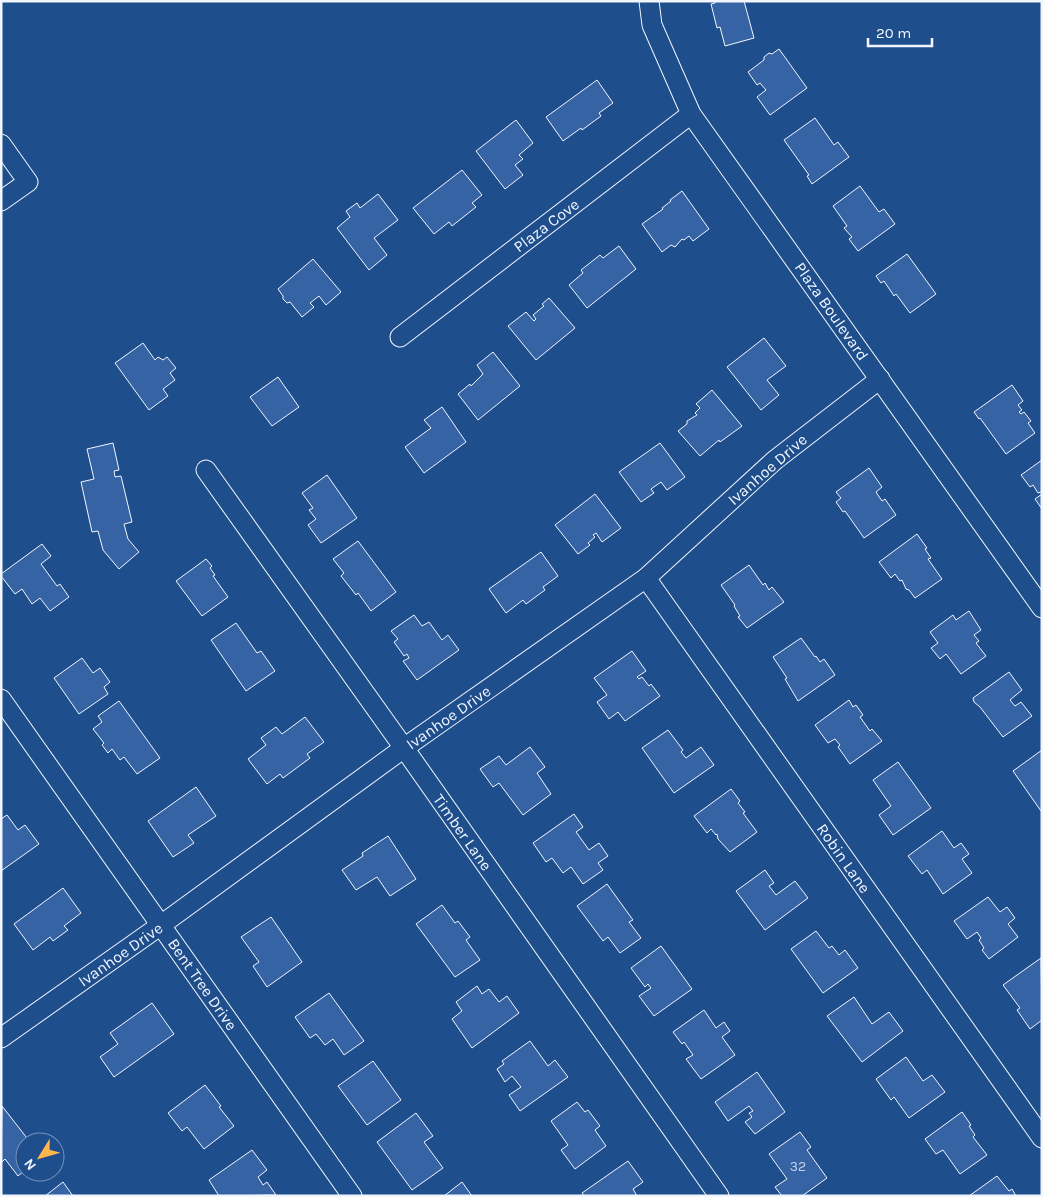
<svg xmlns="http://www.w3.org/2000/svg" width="1043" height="1197" viewBox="0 0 1043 1197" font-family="Karla,sans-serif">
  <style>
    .building { fill: #3563a3; stroke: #f2f6ff }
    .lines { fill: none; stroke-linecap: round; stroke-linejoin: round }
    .street-casing { stroke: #f2f6ff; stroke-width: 21 }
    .street { stroke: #1f4e8c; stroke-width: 19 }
    .labels { text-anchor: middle; stroke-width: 4; stroke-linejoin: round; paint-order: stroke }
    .number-label { font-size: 14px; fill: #c3d1e8 }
    .street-label { font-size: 16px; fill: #f2f6ff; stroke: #1f4e8c }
  </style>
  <rect width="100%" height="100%" fill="#1f4e8c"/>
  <g class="building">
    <path d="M715,1H744L754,38L725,46L720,27L717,28L711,4L715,3Z"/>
    <path d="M779,49L807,88L770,115L757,97L766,90L760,83L757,85L748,72L764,60V57L769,53L772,54Z"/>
    <path d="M597,80L613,103L599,113L601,116L582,130L581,128L563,141L546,117Z"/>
    <path d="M815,118L834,145L838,142L849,157L812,184L807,176L809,175L784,140Z"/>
    <path d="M516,120L533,143L519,155L523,159L515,165L523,175L505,189L476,151Z"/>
    <path d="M462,170L482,195L472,203L476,207L452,226L449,222L434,234L413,208Z"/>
    <path d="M860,186L879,212L884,209L895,224L858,251L849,239L852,237L844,228L847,226L833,206Z"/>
    <path d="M682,191L709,229L693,241L689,236L684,240L682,239L675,247L671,245L662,252L642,224L663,209L662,208L671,201L670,200Z"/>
    <path d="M378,194L398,220L374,238L387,255L369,270L337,228L350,217L346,211L357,203L360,208Z"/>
    <path d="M619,246L636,269L587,308L569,285L583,273L581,270L600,255L603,258Z"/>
    <path d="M907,254L936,294L910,313L896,294L894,296L884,281L881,283L876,276Z"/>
    <path d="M313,259L341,292L326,305L319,296L310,303L314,307L302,317L290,302L287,303L283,299V296L278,289Z"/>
    <path d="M549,298L575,328L536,360L508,326L526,312L534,321L536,319L533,315L544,306L542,304Z"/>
    <path d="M764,338L786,366L767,380L779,395L761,410L727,367Z"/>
    <path d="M143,343L155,360L158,357L163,360L167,357L176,368L170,373L175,380L163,389L168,396L149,410L115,363Z"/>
    <path d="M493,352L520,386L478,420L458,394L470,384L471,386L483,374L477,365Z"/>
    <path d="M278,377L299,407L272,426L250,397Z"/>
    <path d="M1012,385L1023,401L1018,405L1022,410L1019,412L1021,414L1024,412L1031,421L1028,423L1035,433L1006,454L980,418L979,419L974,412Z"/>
    <path d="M712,390L742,426L720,442L719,440L700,456L678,431L687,424V421L697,415L695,413L700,408L696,404Z"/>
    <path d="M442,407L466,442L424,473L405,447L431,428L424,420Z"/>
    <path d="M113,443L119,470L114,471L115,477L121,476L132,522L124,524L128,539L139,552L119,569L103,550L98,531L92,532L81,482L94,479L87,449Z"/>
    <path d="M660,443L685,477L667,490L661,482L651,489L654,493L641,502L619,472Z"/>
    <path d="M1042,460V493L1041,492L1038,493L1033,485L1030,487L1021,475Z"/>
    <path d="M869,468L882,487L876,492L882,501L885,499L896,515L864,538L845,511L843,512L836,502L841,498L836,492Z"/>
    <path d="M327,475L357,518L321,543L308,525L316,519L309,510L313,508L302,493Z"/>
    <path d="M595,494L621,528L602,542L596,533L593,535L595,537L588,543L590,545L578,554L555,525Z"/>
    <path d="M1042,494V509L1035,499Z"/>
    <path d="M917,534L927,548L925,549L931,558L928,559L942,579L915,598L909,590L906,589L902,580L900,581L895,574L891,578L879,562Z"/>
    <path d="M358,541L396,592L371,611L358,593L356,595L341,576L344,573L333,559Z"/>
    <path d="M42,544L51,556L41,564L57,586L60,584L69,597L50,611L40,598L32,604L22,589L15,594L1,576V574Z"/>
    <path d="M541,552L558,576L543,587L545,590L526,604L523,600L506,613L489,589Z"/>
    <path d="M206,559L212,566L210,568L215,575L213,576L228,597L202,616L176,581Z"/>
    <path d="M749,565L763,585L765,583L769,590L772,587L784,602L747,628L738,617L740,616L734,606L735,605L721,585Z"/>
    <path d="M969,611L981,630L974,635L979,641L976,643L986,656L961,674L946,654L940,659L931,648L938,643L930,632L953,615L956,620Z"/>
    <path d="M414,615L422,626L429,622L442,640L448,635L459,650L417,680L403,661L409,658L407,654L404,656L394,642L398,639L391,631Z"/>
    <path d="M236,623L257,653L261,651L275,671L246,691L211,640Z"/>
    <path d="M801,638L815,657L816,656L820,662L824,659L835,675L798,701L785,679L787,678L773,657Z"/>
    <path d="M632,651L646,671L637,677L639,679L642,677L649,686L651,684L660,696L625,721L618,712L609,719L597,702L607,695L594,678Z"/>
    <path d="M82,658L93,673L100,668L110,682L104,687L108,694L79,714L54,678Z"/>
    <path d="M1009,672L1022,690L1010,700L1015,706L1021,702L1032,716L1003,737L980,707L974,702L973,698Z"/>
    <path d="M849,700L853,707L856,705L863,715L860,717L870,731L872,729L882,741L850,764L838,747L840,745L835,739L828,743L815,725Z"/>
    <path d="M119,701L160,758L137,774L124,757L120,760L112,749L108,753L102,745L104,743L93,729L102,722L98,716Z"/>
    <path d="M305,717L324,742L307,754L310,758L283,778L280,774L267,784L248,759L266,745L261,738L276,727L282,734Z"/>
    <path d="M668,730L683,750L681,752L686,758L701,747L714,765L674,793L642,748Z"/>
    <path d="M530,747L545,767L537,773L551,794L523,815L499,783L493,787L480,769L499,756L506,765Z"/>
    <path d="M1042,750V810L1041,811L1013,771Z"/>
    <path d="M898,762L931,808L893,835L879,815L891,806L873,780Z"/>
    <path d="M196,787L216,816L188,835L194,843L173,857L148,821Z"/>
    <path d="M731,789L740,801L738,803L745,812L743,813L757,832L730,852L718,839L717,834L716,835L711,829L707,833L694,816Z"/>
    <path d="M574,814L583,827L576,832L589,850L599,843L608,856L598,863L603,870L583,884L571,867L563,873L552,858L546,862L533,843Z"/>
    <path d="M7,815L18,830L25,825L39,844L1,871V819Z"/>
    <path d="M942,831L954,848L961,843L969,854L962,859L972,873L943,894L927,870L922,874L908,856Z"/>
    <path d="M388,836L416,879L390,896L377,877L356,890L342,870L363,856L362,853Z"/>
    <path d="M765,870L774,883L769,886L776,895L795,881L808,898L765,930L736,891Z"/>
    <path d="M607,884L633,920L629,922L641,938L620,953L608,937L603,941L577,906Z"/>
    <path d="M63,888L81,913L64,926L68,930L53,941L50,937L33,950L14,924Z"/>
    <path d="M988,897L1000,912L1007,907L1015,918L1008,924L1018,937L989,959L982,950L984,948L979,940L981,938L977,932L967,939L954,921Z"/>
    <path d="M442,905L455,923L458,921L470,937L466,940L480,960L455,977L416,924Z"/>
    <path d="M271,917L302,962L267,987L253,966L259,962L241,937Z"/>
    <path d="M816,931L829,948L832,946L839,955L845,950L858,968L823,993L791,949Z"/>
    <path d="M661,946L692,989L654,1016L639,996L651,988L648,984L645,987L631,968Z"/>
    <path d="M1041,958L1042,1020L1030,1029L1017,1010L1020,1008L1003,985Z"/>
    <path d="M477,986L482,994L489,989L499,1002L507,996L519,1013L472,1048L452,1019L462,1011L456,1002Z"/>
    <path d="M329,993L364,1041L344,1055L333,1039L325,1045L316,1034L310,1038L295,1017Z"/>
    <path d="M854,997L872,1024L889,1012L903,1031L862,1062L827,1016Z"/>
    <path d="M152,1003L174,1034L114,1077L100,1057L118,1044L110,1033Z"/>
    <path d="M704,1010L716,1028L724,1022L730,1031L722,1037L735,1055L701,1079L686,1059L693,1055L684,1042L682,1044L673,1032Z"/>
    <path d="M530,1041L548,1066L555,1060L568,1077L520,1111L509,1095L521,1087L512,1076L505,1082L497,1069L504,1064L502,1061Z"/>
    <path d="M906,1057L923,1081L932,1075L945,1092L909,1118L894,1097L891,1100L876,1079Z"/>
    <path d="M373,1061L401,1100L367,1125L338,1086Z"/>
    <path d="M757,1072L785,1112L755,1134L745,1122L752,1117L749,1113L753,1111L749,1106L728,1121L715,1102Z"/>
    <path d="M205,1085L221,1106L219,1107L234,1126L204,1149L187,1127L182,1131L168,1113Z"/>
    <path d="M577,1102L585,1112L588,1110L600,1126L595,1130L606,1146L575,1169L561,1150L568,1145L551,1121Z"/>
    <path d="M2,1106L30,1142H25V1170L18,1176L5,1159L2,1162L1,1160Z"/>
    <path d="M962,1112L971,1125L969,1126L975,1135L973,1137L987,1155L960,1174L943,1150L936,1154L925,1139Z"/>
    <path d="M416,1113L433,1136L424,1142L443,1168L412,1190L377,1142Z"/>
    <path d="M800,1132L811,1147L807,1150L827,1178L802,1196H782L775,1187L787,1179L769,1154Z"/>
    <path d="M252,1150L267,1170L258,1177L263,1185L267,1182L276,1195L219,1196L209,1180Z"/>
    <path d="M628,1161L643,1182L633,1189L637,1196H584L582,1193Z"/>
    <path d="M997,1176L1009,1191L1012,1189L1016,1196H969Z"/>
    <path d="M63,1182L73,1196H45Z"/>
    <path d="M462,1182L472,1196H444Z"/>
  </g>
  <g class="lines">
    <g class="street-casing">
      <g id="street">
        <path d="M649,1L652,25L691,114L1042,608"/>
        <path d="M1,144L28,182L1,201"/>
        <path d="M400,337L691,114"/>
        <path d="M206,470L404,748L719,1196"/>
        <path d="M646,578L1042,1138"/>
        <path d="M1,699L352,1196"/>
        <path d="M1,1038L161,925L404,748L646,578L775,460L880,379"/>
      </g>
    </g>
    <use href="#street" class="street"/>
  </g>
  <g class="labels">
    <g class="number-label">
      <text x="798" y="1171">32</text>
    </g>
    <g class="street-label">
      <text transform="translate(546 225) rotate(-37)" y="6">Plaza Cove</text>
      <text transform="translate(832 311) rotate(55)" y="6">Plaza Boulevard</text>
      <text transform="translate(767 469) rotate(-41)" y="6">Ivanhoe Drive</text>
      <text transform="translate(448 717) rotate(-35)" y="6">Ivanhoe Drive</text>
      <text transform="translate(463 832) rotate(55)" y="6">Timber Lane</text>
      <text transform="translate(844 858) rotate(55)" y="6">Robin Lane</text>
      <text transform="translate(120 954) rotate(-35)" y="6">Ivanhoe Drive</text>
      <text transform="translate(203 984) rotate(55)" y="6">Bent Tree Drive</text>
    </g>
  </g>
  <rect width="1043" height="1197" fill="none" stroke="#f2f6ff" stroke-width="5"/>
  <g transform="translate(40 1157) rotate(233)"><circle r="24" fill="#1f4e8c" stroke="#7391ba"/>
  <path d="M0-4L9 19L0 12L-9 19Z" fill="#ffb74d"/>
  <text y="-8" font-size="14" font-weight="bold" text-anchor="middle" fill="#f2f6ff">N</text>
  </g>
  <path d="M868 38v8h64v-8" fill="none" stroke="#f2f6ff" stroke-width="2.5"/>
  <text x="876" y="38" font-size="15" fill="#f2f6ff" stroke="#1f4e8c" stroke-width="4" paint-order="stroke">20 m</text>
</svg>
